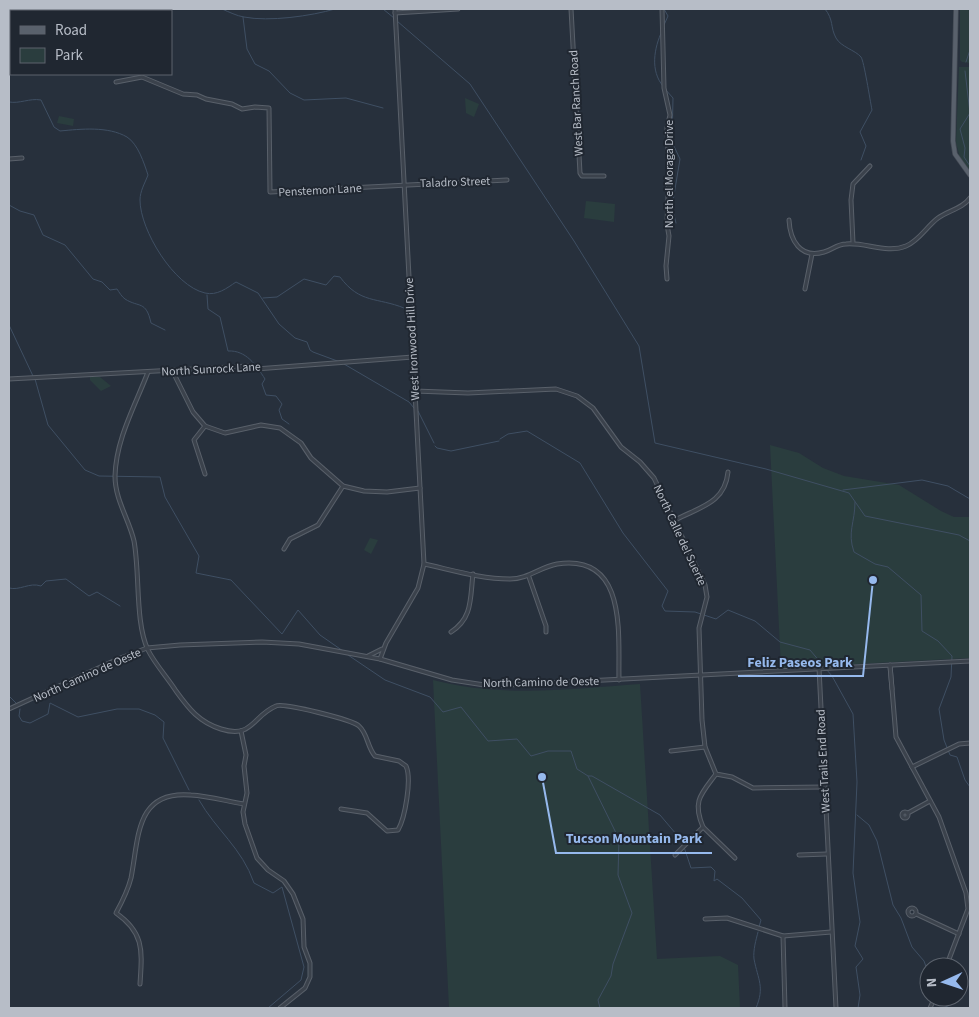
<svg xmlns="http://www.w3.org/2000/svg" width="979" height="1017" viewBox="0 0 979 1017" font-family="'Source Sans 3',sans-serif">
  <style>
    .green { fill: #2a3d3e }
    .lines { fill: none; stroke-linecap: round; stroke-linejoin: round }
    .stream { stroke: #3f4f63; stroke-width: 1 }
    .minor-casing { stroke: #59606a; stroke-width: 5 }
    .major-casing { stroke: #444b55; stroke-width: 5.5 }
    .minor { stroke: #3b424c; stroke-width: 3 }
    .major { stroke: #59616c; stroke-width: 4 }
    .labels { text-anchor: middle; stroke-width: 4; stroke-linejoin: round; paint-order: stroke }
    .street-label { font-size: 12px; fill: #b7bdc7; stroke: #202731 }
    .leader { fill: none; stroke: #96b9ed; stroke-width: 2 }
    .callout-dot { fill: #96b9ed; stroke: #202731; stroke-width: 2 }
    .callout-label { font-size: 14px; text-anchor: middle; font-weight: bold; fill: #96b9ed; stroke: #202731; stroke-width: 4; stroke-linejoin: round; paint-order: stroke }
  </style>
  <rect width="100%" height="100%" fill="#27303c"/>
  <g class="green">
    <path d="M960,9H970V63L962,62L960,60Z"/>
    <path d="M959,67H970V173L960,159L956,142Z"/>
    <path d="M465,98L479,104L474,117L466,113Z"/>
    <path d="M59,116L74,119L73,126L57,123Z"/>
    <path d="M586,201L615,204L614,222L584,218Z"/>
    <path d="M90,377H100L111,386L101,391L90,380Z"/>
    <path d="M770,445L799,453L823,468L844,476L899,485L941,511L954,517H970V658L781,668Z"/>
    <path d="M370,538L378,540L371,554L364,550Z"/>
    <path d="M433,680C501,698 571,689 640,684L657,959L720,956L738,965L740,1008H449Z"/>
  </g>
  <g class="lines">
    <g class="stream">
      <path d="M222,9C229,12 237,16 244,17C269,22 311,16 335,9"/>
      <path d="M383,9L394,18"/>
      <path d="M825,9C834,20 830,27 836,38C841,47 855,50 861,57C864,61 870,100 872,110L860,132L866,146L861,160"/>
      <path d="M243,17L247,49L255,64L269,71L290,93L304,100L346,98L383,108"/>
      <path d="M397,21L470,84L574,241L639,346L655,443L766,469L849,493L865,516L959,535L970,541"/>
      <path d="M664,25L668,16L664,9"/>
      <path d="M662,31C654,48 650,71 663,86"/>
      <path d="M966,62L970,50"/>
      <path d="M965,71L970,113L960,129L965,148L964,157L970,166"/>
      <path d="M665,89L673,98L672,142L680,159L672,207L676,223"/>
      <path d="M9,102C20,104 29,98 41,100L54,127L60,131C81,129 108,126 127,137C138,144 144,163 148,175C145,183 140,191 140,200C140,230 174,286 205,293C217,296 227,288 236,282L258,293L279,324L295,338L307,342L310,350L313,352L340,362"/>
      <path d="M9,205L20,211L34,215L43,235L65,245L93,279L102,282L110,290L117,289C119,292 122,297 125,299C139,308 146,300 151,323L165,330"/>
      <path d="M207,295L208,309L220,317L228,351C246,350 256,365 265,379L262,384L266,395L276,396L282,404L279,410L282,419L289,424"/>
      <path d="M263,298L277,297L304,279L326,285L334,276L340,277C360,304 377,297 404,308"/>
      <path d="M9,325L33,376"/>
      <path d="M344,364L409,402L414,408"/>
      <path d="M35,379L48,425L85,470L99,476L160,477L165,497L199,556L196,573L231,580L282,634L298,610L320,635L343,651"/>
      <path d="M418,411L434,443"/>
      <path d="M500,439L508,434L527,431L580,463L623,533L668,591L662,606L665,611L695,612L716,619L728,610L755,621L780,642L810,650L832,676L853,714L857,782L853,873L860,922L855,946L863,959L856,967L860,995L858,1008"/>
      <path d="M435,446L437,448L451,451L499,441"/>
      <path d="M843,490L922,480L948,486L970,499"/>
      <path d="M855,502C855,523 847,532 854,552L875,564L888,567L921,595L922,631L938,641L952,656L951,677L939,709L944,740L950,755L957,757L965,780L970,787"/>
      <path d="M9,588C20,591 29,582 41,586L46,581L66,579L89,596L97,592L120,606"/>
      <path d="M348,655L385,680L430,697L443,712L461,707L488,741L517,739L531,756L548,751H571L577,769L588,776H592L660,815L682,841L691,868L711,867L715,871L714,881L717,879L742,898L761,920L759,927"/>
      <path d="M9,696L16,703"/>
      <path d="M20,709L19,716L22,721L30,723L48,714L50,703L78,717L117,709H139L155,715L164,722L163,738L189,790"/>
      <path d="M588,776L619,839L618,875L632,913L613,964L611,976L598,1000L600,1008"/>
      <path d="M199,800C216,830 242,848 254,883L273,893L282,887L304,967L301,980L268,1008"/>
      <path d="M857,815L869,825L877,841L893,905L901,918L912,947L924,961L929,975"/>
      <path d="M940,997L941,1004L950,1008"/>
      <path d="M756,1008C765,987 758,980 754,959C753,950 756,940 758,932"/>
    </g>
    <g class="minor-casing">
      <g id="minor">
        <path d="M571,9L580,173L582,176H604"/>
        <path d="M662,9L664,88L670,115L667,128L669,170L667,224L669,236L666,266L667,279"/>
        <path d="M395,13L458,9"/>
        <path d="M116,82L142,77L183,94L197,95L206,99L232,104L242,109L255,107L269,108L270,192L507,180"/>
        <path d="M9,159L22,158"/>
        <path d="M789,220C790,240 800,259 824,252C832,250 837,244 846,244C865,242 887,254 906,246C919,241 927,226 938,218C949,210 962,209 970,198"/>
        <path d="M853,243L851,200L853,184L870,166"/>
        <path d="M805,289L812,254"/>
        <path d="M148,372C135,406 116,439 115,476C115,500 129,519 134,541C140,573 135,623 148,650C155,664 167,677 176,691C189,709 199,722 221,729C253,739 252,716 276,706C282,702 353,720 359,726C368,734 367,747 375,756L399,761L406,766C412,779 405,818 398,830L387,831L367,813L341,809"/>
        <path d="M173,372L193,412L205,426L194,440L205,474"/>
        <path d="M9,379L249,366L256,369L413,357"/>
        <path d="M415,391L468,393L556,389L577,396L593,408L621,447L640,462L654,478L705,585L707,597L699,628L702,720L705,747L716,774L732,777L753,788L824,787"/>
        <path d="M205,426L225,433L261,425L280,428L301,443L311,458L343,486L364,491L387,492L420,488"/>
        <path d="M675,520C700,507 725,503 728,472"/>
        <path d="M284,549L290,539L318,525L343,486"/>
        <path d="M424,564C452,570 481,579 510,579C528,579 540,567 557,564C628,553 618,635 619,680"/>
        <path d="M529,577L546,626V632"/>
        <path d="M451,632C473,618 470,598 473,574"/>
        <path d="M368,656L382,649"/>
        <path d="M380,659L386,643L418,588L424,564L395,9"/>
        <path d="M890,665L896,737L939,817L966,893L968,909L946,967"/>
        <path d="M890,666L892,689"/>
        <path d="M819,668L836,1008"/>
        <path d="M9,709L118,659L147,648L180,645L262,642L299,644L380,659L452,680L491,686L970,661"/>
        <path d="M241,731L246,755L244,766L247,793L243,812L245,824L257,858L268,870L284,881L293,894L303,919L304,947L310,963V977L305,988L280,1008"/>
        <path d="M671,751L705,747"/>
        <path d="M912,767L959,744L970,743"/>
        <circle cx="905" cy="815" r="3"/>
        <path d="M908,813L930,801"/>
        <path d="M703,827L735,858"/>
        <path d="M675,855L703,827C692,801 701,794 716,774"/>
        <path d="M799,855L827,854"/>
        <circle cx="912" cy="912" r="4"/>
        <path d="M916,914L959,934"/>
        <path d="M705,919L727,918L783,936L831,932"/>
        <path d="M783,936L785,1008"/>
        <path d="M140,984C142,952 145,933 116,913C122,902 128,890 131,878C139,838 135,790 191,795C208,796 226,801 244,804"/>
        <path d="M930,1008L935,997"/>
      </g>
    </g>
    <g class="major-casing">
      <path id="major" d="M956,9L953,141L955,154L970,175"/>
    </g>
    <use href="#minor" class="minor"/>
    <use href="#major" class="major"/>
  </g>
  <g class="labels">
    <g class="street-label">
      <text transform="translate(576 103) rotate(-93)" y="4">West Bar Ranch Road</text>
      <text transform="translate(669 174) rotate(-90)" y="4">North el Moraga Drive</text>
      <text transform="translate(455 182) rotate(-2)" y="4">Taladro Street</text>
      <text transform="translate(320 190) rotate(-3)" y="4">Penstemon Lane</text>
      <text transform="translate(412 339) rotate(-93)" y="4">West Ironwood Hill Drive</text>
      <text transform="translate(211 369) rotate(-3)" y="4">North Sunrock Lane</text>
      <text transform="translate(680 535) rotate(65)" y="4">North Calle del Suerte</text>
      <text transform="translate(87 675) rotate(-24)" y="4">North Camino de Oeste</text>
      <text transform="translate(541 682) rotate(-1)" y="4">North Camino de Oeste</text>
      <text transform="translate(823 761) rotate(-93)" y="4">West Trails End Road</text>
    </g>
  </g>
  <path class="leader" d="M873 580L863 676H738M542 777L556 853H712"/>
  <g class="callout-dot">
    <circle cx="873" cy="580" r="5"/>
    <circle cx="542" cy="777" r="5"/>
  </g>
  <g class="callout-label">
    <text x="800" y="667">Feliz Paseos Park</text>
    <text x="634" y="843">Tucson Mountain Park</text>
  </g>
  <rect width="979" height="1017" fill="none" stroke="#b7bdc7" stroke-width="20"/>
  <rect x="10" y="10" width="162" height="65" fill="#202731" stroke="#5c636d"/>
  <rect x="20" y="26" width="25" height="8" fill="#59616c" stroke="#5c636d"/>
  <text x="55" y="35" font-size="15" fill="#b7bdc7">Road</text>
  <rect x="20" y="48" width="25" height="15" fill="#2a3d3e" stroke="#5c636d"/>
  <text x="55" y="60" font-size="15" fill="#b7bdc7">Park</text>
  <g transform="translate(944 982) rotate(267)"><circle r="24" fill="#202731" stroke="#5c636d"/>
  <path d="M0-4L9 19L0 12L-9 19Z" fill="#96b9ed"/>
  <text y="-8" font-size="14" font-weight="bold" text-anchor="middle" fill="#b7bdc7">N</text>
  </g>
</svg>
